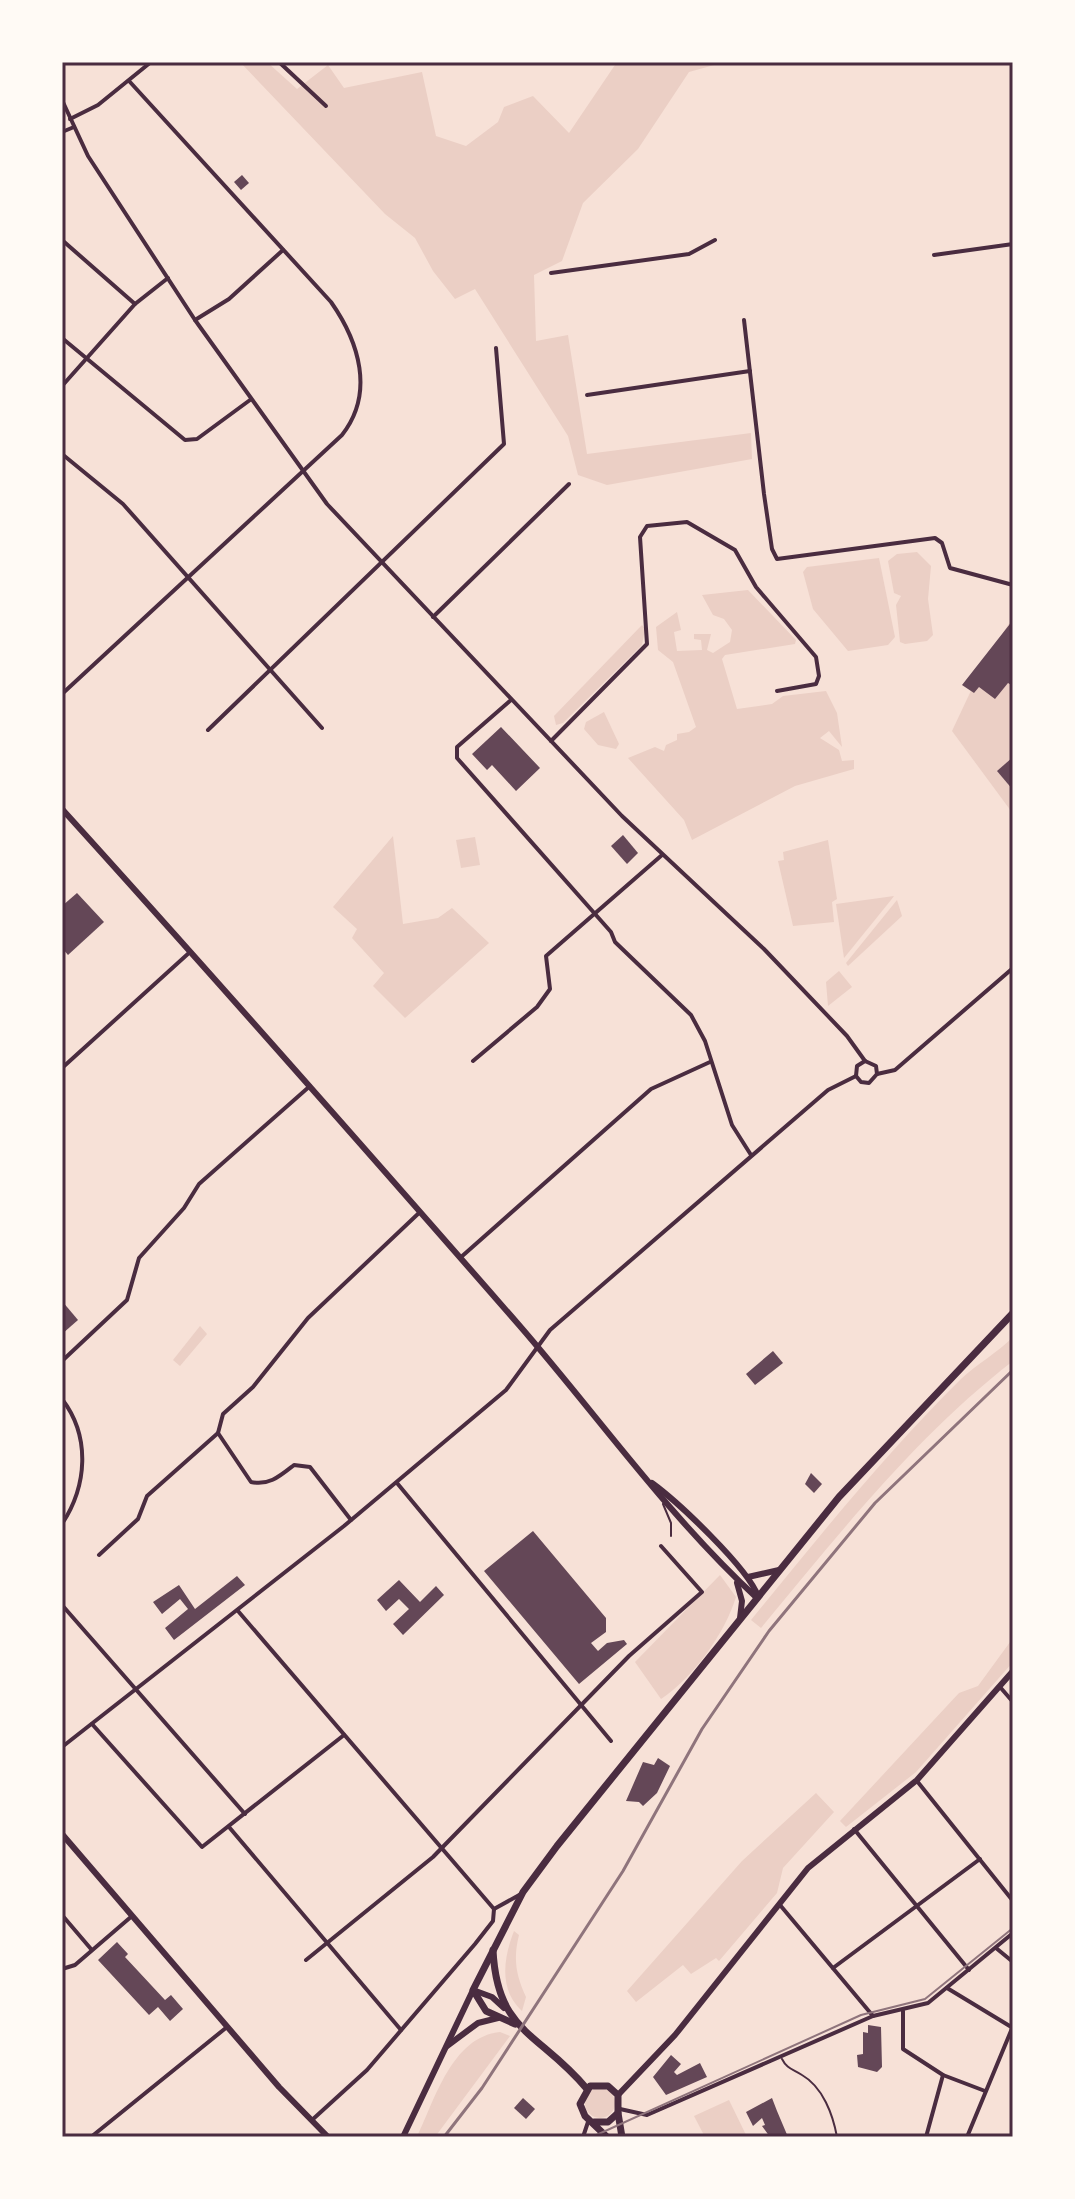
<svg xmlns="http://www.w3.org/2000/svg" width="1075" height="2199" viewBox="0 0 1075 2199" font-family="'Fira Sans Condensed',sans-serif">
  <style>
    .green { fill: #ebcfc5 }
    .building { fill: #644757 }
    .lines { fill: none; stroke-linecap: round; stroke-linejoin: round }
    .service { stroke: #4a2c40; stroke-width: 2 }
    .minor { stroke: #4a2c40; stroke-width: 4 }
    .tertiary { stroke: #4a2c40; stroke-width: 6 }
    .secondary { stroke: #4a2c40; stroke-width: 6 }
    .primary { stroke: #4a2c40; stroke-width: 7 }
    .tram { stroke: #8f747c; stroke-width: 2 }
    .rail { stroke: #8f747c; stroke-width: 3 }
    .neatline { fill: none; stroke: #4a2c40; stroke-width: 3 }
  </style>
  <rect width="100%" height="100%" fill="#f7e1d7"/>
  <g class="green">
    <path d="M240,62H267L297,89L328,65L344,88L422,72L436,136L466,146L498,122L504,107L533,96L569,133L617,62H725L689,72L638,149L583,203L562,261L534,275L536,341L568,335L587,454L751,433L752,459L607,485L578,475L568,436L475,289L455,299L433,271L415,238L385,214Z"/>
    <path d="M917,552L931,566L928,599L933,635L927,641L905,644L900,642L896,605L901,596L894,593L888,561L897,554Z"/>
    <path d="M879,558L895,637L888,645L848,651L813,609L803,572L807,567Z"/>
    <path d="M748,590L796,640L795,644L725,655L722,659L737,709L772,704L783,696L826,691L837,713L842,747L829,731L820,738L839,750L842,761L854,760V769L795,786L692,840L684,820L628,758L655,747L664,751L666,745L677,740V734L689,732L696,727L673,662L658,650L656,627L677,612L681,630L674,632L677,651L702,650L701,640L694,639V634H711L707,650L713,653L730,642L732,630L724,619L713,615L702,595Z"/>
    <path d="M1013,617V810L1011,811L952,731L984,663Z"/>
    <path d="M642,625L645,629L642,645L563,723L556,725L554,716Z"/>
    <path d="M604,712L619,744L616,749L598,745L584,729L586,722Z"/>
    <path d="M393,836L403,924L438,918L452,908L489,943L405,1018L373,986L384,973L352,938L357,929L333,907Z"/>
    <path d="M475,837L480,865L461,868L456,840Z"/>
    <path d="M828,840L837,899L832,902L834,922L793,926L778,861L784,860L783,852Z"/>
    <path d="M894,896L891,900L844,958L836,904Z"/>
    <path d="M897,900L902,916L848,966L846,963Z"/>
    <path d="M839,971L852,987L828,1006L826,982Z"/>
    <path d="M200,1326L207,1334L180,1366L173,1360Z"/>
    <path d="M1013,1337V1361C916,1436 839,1534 761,1628L751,1620C818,1538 885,1454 961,1379C977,1364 997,1353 1013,1337Z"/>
    <path d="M720,1575L736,1597C725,1633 693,1678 661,1699L635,1662Z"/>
    <path d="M1013,1638V1662L916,1772L846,1827L840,1821L959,1693L978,1686Z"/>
    <path d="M816,1793L834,1812L783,1868L777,1893L719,1961L716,1958L691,1974L683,1965L636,2002L627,1991L742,1861Z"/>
    <path d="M514,1931L519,1935C513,1959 516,1975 526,1997L522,2011C498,1989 504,1957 514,1931Z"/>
    <path d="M500,2032L510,2036L435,2137H417C435,2099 452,2037 500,2032Z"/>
    <circle cx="600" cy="2103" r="15"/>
    <path d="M729,2100L747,2137H705L694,2116Z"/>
  </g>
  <g class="building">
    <path d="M242,175L249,183L241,190L234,182Z"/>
    <path d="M1013,620V686L1008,683L995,699L979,687L974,693L962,685Z"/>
    <path d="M501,727L540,768L516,791L492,765L487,770L472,754Z"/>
    <path d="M1013,757V790L997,771Z"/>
    <path d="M623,835L638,853L627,864L611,846Z"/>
    <path d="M77,893L104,922L68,955L62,948V906Z"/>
    <path d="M62,1301L78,1320L62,1334Z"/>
    <path d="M773,1351L783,1363L755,1385L746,1374Z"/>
    <path d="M811,1473L822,1484L814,1493L805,1484Z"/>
    <path d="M533,1531L606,1618V1632L591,1643L598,1651L607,1643L624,1640L627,1644L579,1684L484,1571Z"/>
    <path d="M237,1576L245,1585L174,1640L165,1628L188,1609L180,1599L162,1614L153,1602L179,1585L195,1609Z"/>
    <path d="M399,1580L420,1602L436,1586L444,1595L403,1635L393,1624L409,1609L399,1599L386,1611L377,1600Z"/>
    <path d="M658,1758L670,1766L657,1793L643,1806L639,1802L626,1801L643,1762L654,1765Z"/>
    <path d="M117,1942L128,1954L125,1957L165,2000L171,1995L183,2009L170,2021L158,2007L149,2015L98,1960Z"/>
    <path d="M868,2025L881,2027L882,2067L877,2072L858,2067L857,2055L863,2054V2032L868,2033Z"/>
    <path d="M671,2055L681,2064L674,2072L677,2075L700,2063L707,2077L666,2095L653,2077Z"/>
    <path d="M523,2098L535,2109L526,2119L514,2108Z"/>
    <path d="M772,2098L777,2111L788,2137H770L762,2126L765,2125L762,2118L753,2126L746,2112Z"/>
  </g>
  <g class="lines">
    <g class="service">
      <path d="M663,1504L671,1523V1536"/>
      <path d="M782,2059C787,2069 793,2069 802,2075C823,2087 833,2115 837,2137"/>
    </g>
    <g class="minor">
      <path d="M279,62L326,106"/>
      <path d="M62,100L88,156L195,320L327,504L622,816L764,949L847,1036L865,1061"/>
      <path d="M70,119L98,105L151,62"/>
      <path d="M62,132L74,127"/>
      <path d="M62,240L135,304"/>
      <path d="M934,255L1013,244"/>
      <path d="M551,273L689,254L715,240"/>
      <path d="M195,320L229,299L283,250"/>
      <path d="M744,320L764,494L772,549L777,559L935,538L942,543L950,568L1013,585"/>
      <path d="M62,338L185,440L197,439L250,400"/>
      <path d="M62,386L135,304L168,278"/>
      <path d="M587,395L750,371"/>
      <path d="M62,454L123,504L322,728"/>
      <path d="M433,617L569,484"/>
      <path d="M62,694L342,435C375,393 359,342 331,302L130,82"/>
      <path d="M511,700L457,747V758L611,932L615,942L691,1015L705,1041L732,1125L751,1155"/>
      <path d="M208,730L504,444L496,348"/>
      <path d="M551,741L647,644L640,537L647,526L687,522L735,550L756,587L816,657L819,676L816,684L777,691"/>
      <path d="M473,1061L537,1007L550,989L546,956L662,855"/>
      <path d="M865,1061L876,1066L877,1074"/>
      <path d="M62,1068L190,952"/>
      <path d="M877,1074L895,1070L1013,968"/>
      <path d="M856,1076L861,1082L869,1083L877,1074"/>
      <path d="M856,1076L857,1066L865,1061"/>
      <path d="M460,1258L651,1089L710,1062"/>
      <path d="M62,1361L127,1300L139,1258L184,1208L199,1184L310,1086"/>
      <path d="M62,1399C91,1437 87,1486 62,1524"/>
      <path d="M218,1433L251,1482C269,1486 280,1476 294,1465L310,1467L351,1520"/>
      <path d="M397,1483L611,1741"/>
      <path d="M99,1555L138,1519L147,1496L218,1433L223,1414L253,1387L308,1318L420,1212"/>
      <path d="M62,1605L245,1814"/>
      <path d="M238,1611L494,1909"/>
      <path d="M1000,1687L1013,1702"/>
      <path d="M92,1724L202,1847L344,1735"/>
      <path d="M62,1747L344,1526L506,1390L550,1330L828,1090L856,1076"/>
      <path d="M917,1781L1013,1901"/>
      <path d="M229,1827L401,2030"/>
      <path d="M854,1829L969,1970"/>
      <path d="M780,1905L873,2016"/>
      <path d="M494,1909L521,1894"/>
      <path d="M62,1915L91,1949"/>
      <path d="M996,1948L1013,1962"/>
      <path d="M306,1960L433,1857L629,1656L702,1592L661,1546"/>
      <path d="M833,1968L980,1859"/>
      <path d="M62,1969L75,1965L132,1916"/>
      <path d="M947,1988L1013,2028"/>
      <path d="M903,2011V2049L943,2075L985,2091"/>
      <path d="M620,2109L647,2115L873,2016L928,2003L1013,1933"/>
      <path d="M312,2120L367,2070L475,1944L493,1921L494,1909"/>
      <path d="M91,2137L227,2027"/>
      <path d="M583,2137L588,2122"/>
      <path d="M926,2137L943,2075"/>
      <path d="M967,2137L1013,2026"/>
    </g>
    <g class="tertiary">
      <path d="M62,809C216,979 368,1152 519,1325C598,1416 668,1516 757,1598"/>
      <path d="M652,1483C678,1502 747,1567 758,1596"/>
      <path d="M748,1577L779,1570"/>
      <path d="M737,1583L742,1601L740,1618"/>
      <path d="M62,1834L279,2087L328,2137"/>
      <path d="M618,2095L675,2035L808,1868L917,1780L1013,1671"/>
    </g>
    <g class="secondary">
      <path d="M447,2046L478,2023L498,2018"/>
      <path d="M403,2137L473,1990L492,1997L504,2008"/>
    </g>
    <g class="primary">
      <path d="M493,1950C497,2034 541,2033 587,2089"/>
      <path d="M515,2024L486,2011L473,1990L523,1892L557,1846L839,1497L1013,1313"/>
      <path d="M618,2113L622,2137"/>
      <path d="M594,2122H608L618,2113V2095L608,2086H590L580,2104L585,2116L607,2137"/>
    </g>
    <path class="tram" d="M592,2137L861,2015L925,1999L1013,1928"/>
    <path class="rail" d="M444,2137L482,2088L623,1871L702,1729L769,1631L875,1503L1013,1370"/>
  </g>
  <rect width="1075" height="2199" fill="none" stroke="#fffaf5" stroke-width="128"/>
  <rect x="64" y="64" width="947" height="2071" class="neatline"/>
</svg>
